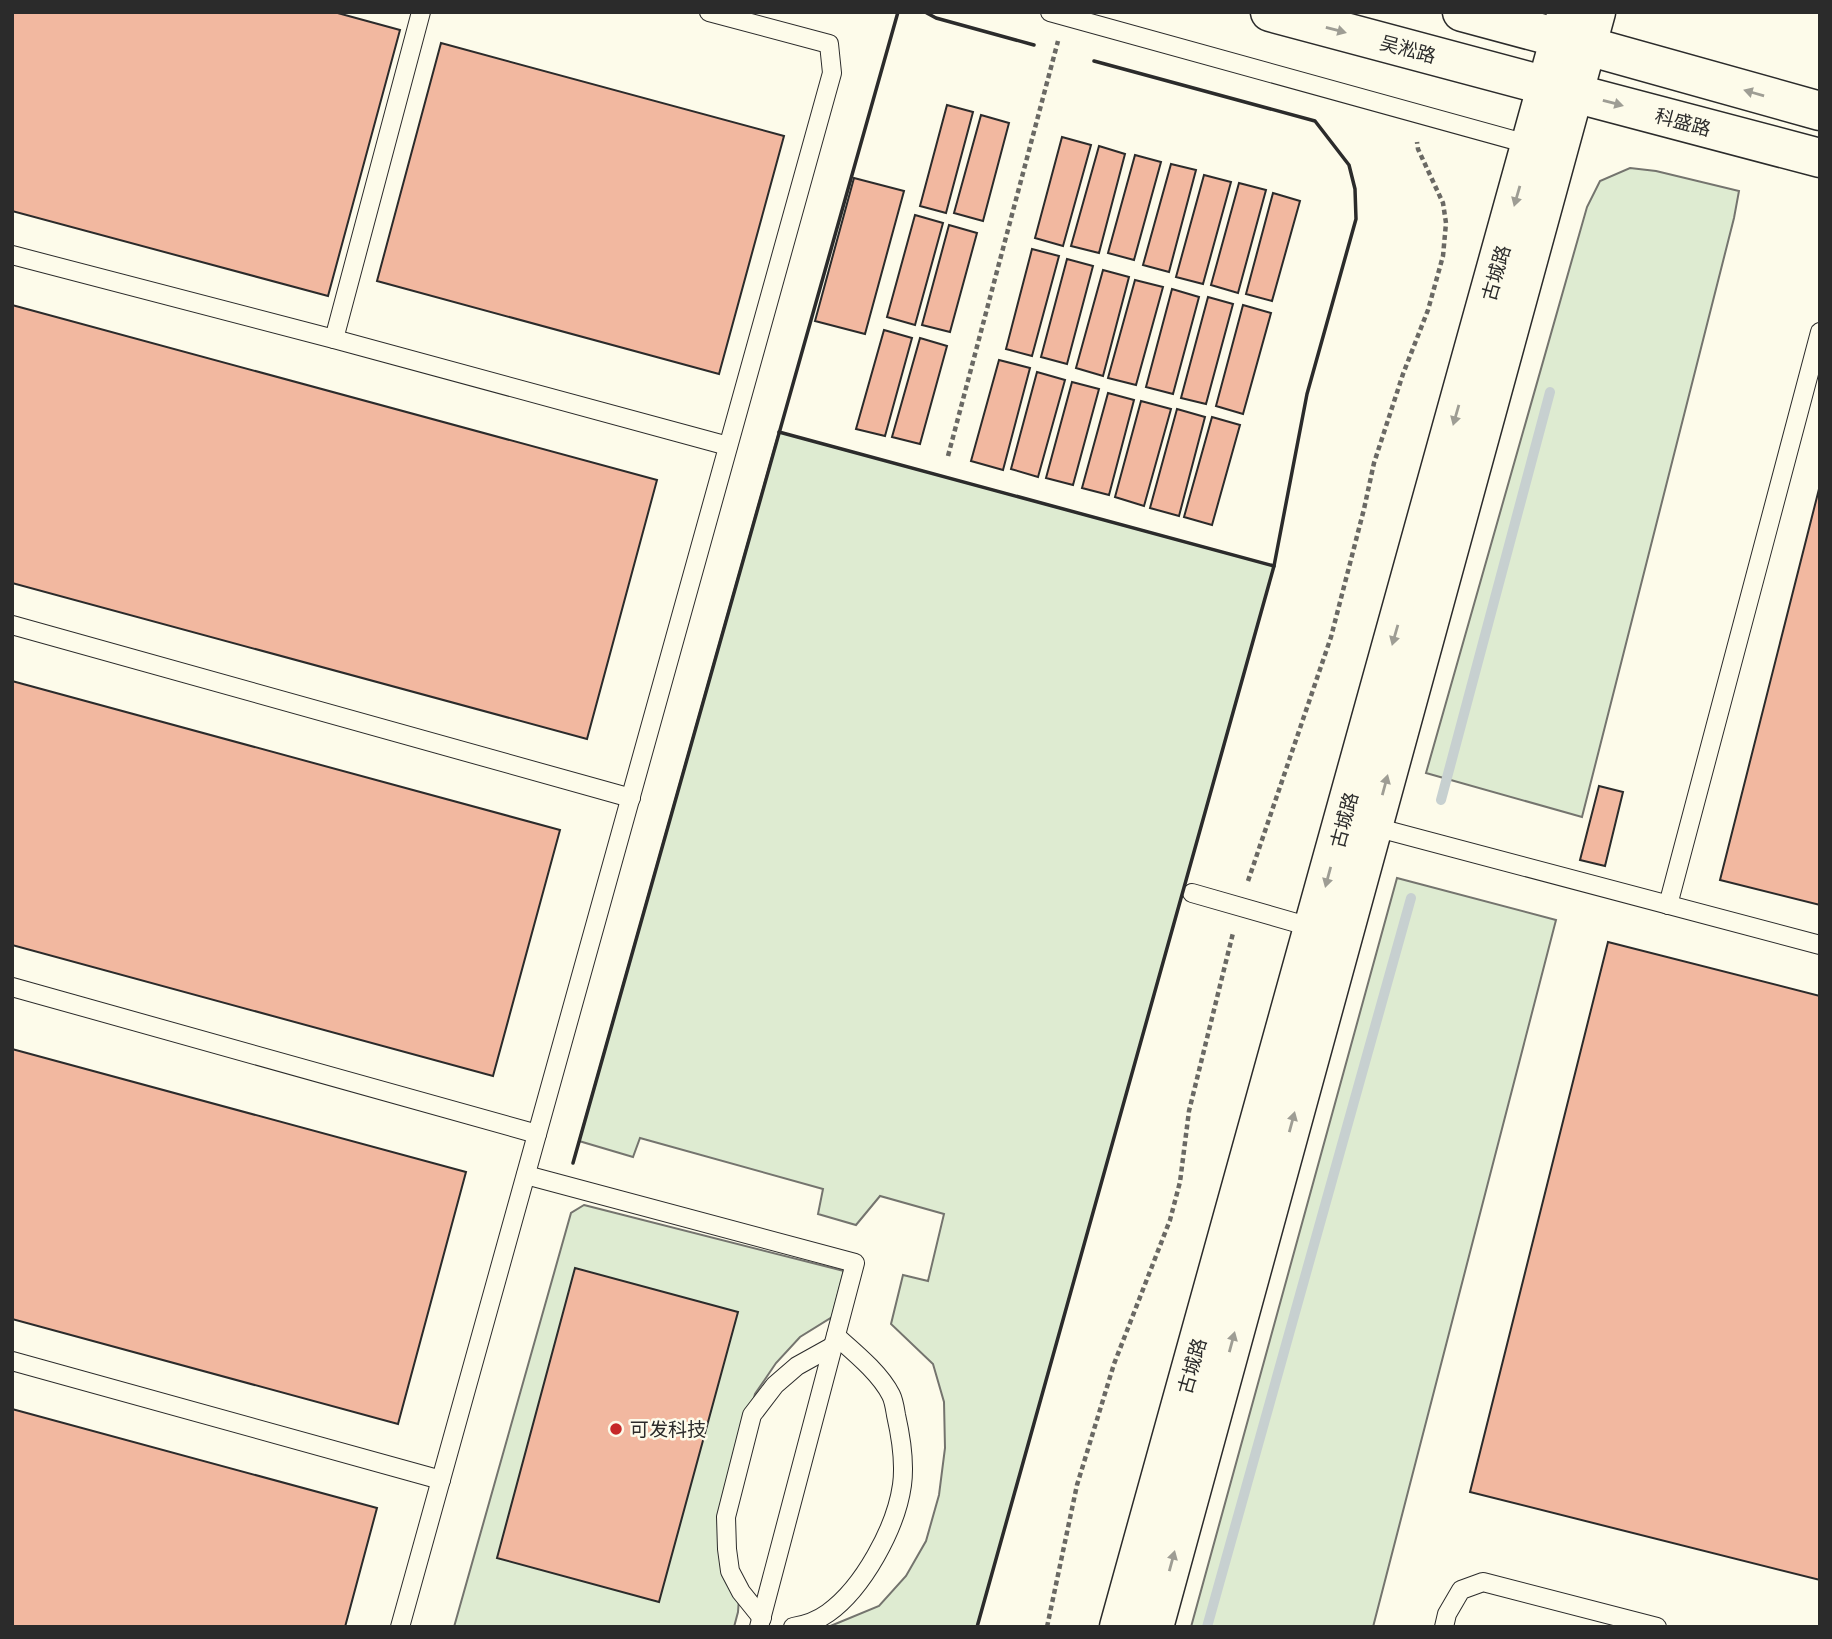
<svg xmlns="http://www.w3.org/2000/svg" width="1832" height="1639" viewBox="0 0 1832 1639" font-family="Signika,'Noto Sans SC',sans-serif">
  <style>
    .green { fill: #deebd1; stroke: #74746e; stroke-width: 2 }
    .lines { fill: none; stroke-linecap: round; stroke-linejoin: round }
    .stream { stroke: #c7d0d0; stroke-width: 10 }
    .building { fill: #f2b8a0; stroke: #2b2b2b; stroke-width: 2 }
    .service-casing { stroke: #2b2b2b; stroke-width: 20 }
    .tertiary-casing { stroke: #2b2b2b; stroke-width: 41 }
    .secondary-casing { stroke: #2b2b2b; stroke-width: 41 }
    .path { stroke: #6a6964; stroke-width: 4.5; stroke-dasharray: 5 3.5; stroke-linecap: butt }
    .service { stroke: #fdfbea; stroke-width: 18 }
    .tertiary { stroke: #fdfbea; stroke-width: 38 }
    .secondary { stroke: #fdfbea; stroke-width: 38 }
    .wall { stroke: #2b2b2b; stroke-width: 3.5 }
    .oneway { fill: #9e9d94 }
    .poi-dot { fill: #c62828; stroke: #fdfbea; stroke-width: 2.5 }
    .labels { text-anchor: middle; stroke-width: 5; stroke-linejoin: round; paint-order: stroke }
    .street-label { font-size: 19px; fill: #2b2b2b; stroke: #fdfbea }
    .poi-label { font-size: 19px; fill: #2b2b2b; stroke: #fdfbea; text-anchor: start }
  </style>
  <rect width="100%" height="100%" fill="#fdfbea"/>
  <g class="green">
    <path d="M1630,168L1656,171L1739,191L1734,218L1582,817L1426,773L1587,207L1600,181Z"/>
    <path d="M779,432L1274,566L977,1627H828L879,1606L906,1576L926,1541L939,1495L945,1448L944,1402L933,1364L891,1324L903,1275L928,1281L944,1214L880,1196L856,1225L818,1214L823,1189L640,1138L633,1157L579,1141Z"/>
    <path d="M1397,878L1556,920L1373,1627H1191Z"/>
    <path d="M584,1205L844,1271L832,1317L800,1337L776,1363L755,1394L720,1530L739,1598L738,1612L734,1627H454L571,1213Z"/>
  </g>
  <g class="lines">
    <g class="stream">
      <path d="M1441,800L1550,392"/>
      <path d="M1207,1627L1411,898"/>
    </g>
  </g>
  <g class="building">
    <path d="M12,12H334L400,30L328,296L12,211Z"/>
    <path d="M441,43L784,136L719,374L377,281Z"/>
    <path d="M947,105L973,112L946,213L920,206Z"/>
    <path d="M981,115L1009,123L983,221L954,213Z"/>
    <path d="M1062,137L1091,145L1063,246L1035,238Z"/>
    <path d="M1099,146L1125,154L1099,253L1071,246Z"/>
    <path d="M1135,155L1161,162L1134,260L1108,253Z"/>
    <path d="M1171,164L1196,170L1169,272L1143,265Z"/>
    <path d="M1204,175L1231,182L1203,284L1176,277Z"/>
    <path d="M854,178L904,191L865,334L815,321Z"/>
    <path d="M1239,183L1266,190L1238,293L1211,285Z"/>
    <path d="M1273,193L1300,201L1272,301L1246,294Z"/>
    <path d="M915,215L943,223L915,325L887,317Z"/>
    <path d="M949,225L977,233L950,332L922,325Z"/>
    <path d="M1032,249L1059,256L1032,356L1006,349Z"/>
    <path d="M1067,259L1093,266L1067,364L1041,357Z"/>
    <path d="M1103,270L1129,277L1103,376L1076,368Z"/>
    <path d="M1135,280L1163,287L1136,385L1108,378Z"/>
    <path d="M1172,289L1199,297L1173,394L1146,387Z"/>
    <path d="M1208,297L1233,304L1206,404L1181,398Z"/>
    <path d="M12,305L657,480L587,739L12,583Z"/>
    <path d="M1243,305L1271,313L1243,414L1216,406Z"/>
    <path d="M884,330L912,338L885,436L856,429Z"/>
    <path d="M920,338L947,346L920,444L892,437Z"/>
    <path d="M999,360L1030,368L1003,470L971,461Z"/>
    <path d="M1037,372L1065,380L1038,477L1011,469Z"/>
    <path d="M1072,382L1099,389L1073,485L1046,478Z"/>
    <path d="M1108,393L1134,400L1109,495L1082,488Z"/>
    <path d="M1141,401L1171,409L1144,506L1115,497Z"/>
    <path d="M1177,409L1205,417L1179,516L1150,508Z"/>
    <path d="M1212,417L1240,425L1212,525L1184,517Z"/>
    <path d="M1820,485V905L1720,880Z"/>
    <path d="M12,681L560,830L493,1076L12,945Z"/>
    <path d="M1599,786L1623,792L1605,866L1580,860Z"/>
    <path d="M1608,942L1820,996V1580L1470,1492Z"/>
    <path d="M12,1049L466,1172L398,1424L12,1319Z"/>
    <path d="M575,1268L738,1312L659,1602L497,1558Z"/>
    <path d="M12,1409L377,1508L345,1627H12Z"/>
  </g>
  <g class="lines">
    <g class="service-casing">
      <g id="service">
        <path d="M1050,12L1535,146"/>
        <path d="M12,255L334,339L728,446"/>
        <path d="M334,339L421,12"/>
        <path d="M12,625L631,798"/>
        <path d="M1371,826L1820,945"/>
        <path d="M1192,893L1314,928"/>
        <path d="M1668,905L1820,332"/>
        <path d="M12,987L537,1134"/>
        <path d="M526,1175L855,1263L759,1627"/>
        <path d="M12,1361L441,1480"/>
        <path d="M762,1618L741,1592L730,1571L727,1549L726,1517L752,1415L775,1385L797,1366L833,1346"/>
        <path d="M400,1627L832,73L829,44L709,12"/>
        <path d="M793,1627C805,1625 817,1621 828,1613C863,1588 896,1528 902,1485C905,1463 901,1437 896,1415C895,1409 894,1401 891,1395C880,1373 854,1352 836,1336"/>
        <path d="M1444,1627L1447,1614L1461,1590L1483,1582L1657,1627"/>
      </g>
    </g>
    <g class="tertiary-casing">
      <g id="tertiary">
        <path d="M1559,38L1820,111"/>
        <path d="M1547,86L1820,158"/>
      </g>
    </g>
    <g class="secondary-casing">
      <g id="secondary">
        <path d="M1270,12L1547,86"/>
        <path d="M1462,12L1559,38"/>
        <path d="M1119,1627L1567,12"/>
        <path d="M1154,1627L1596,12"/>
      </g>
    </g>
    <g class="path">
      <path d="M948,456L1058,41"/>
      <path d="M1248,881L1331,637L1364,509L1374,463L1403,374L1428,310L1443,256L1446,223L1443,203L1418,149L1417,142"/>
      <path d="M1047,1627L1077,1485L1088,1449L1114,1364L1170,1220L1180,1182L1189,1111L1233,933"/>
    </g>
    <use href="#service" class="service"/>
    <use href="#tertiary" class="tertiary"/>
    <use href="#secondary" class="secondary"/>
    <g class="wall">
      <path d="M925,12L936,18L1034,45"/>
      <path d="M779,432L1274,566"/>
      <path d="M573,1163L898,12"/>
      <path d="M977,1627L1274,566L1307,394L1356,219L1355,189L1349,165L1315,121L1094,61"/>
    </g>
  </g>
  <defs><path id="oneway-solid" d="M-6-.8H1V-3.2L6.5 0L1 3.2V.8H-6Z" transform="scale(1.75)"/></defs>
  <g class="oneway">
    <use href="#oneway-solid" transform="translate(1336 30) rotate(15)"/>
    <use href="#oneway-solid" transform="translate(1754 93) rotate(-164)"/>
    <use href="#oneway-solid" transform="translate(1613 103) rotate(15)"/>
    <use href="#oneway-solid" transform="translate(1517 196) rotate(106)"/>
    <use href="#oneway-solid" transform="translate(1456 415) rotate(106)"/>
    <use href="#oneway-solid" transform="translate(1395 635) rotate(106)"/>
    <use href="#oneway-solid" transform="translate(1385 785) rotate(-75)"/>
    <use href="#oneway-solid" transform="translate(1328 877) rotate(105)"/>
    <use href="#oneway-solid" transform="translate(1292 1122) rotate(-75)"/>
    <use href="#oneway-solid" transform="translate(1232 1342) rotate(-75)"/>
    <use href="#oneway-solid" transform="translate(1172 1561) rotate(-75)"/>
  </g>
  <circle class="poi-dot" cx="616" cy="1429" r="7"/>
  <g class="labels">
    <g class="street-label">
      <text transform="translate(1408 49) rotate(15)" y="7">吴淞路</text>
      <text transform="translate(1683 122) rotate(15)" y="7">科盛路</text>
      <text transform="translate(1496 273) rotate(-74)" y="7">古城路</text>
      <text transform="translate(1344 820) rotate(-75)" y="7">古城路</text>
      <text transform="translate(1192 1366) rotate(-74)" y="7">古城路</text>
    </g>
    <g class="poi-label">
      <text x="630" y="1436">可发科技</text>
    </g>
  </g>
  <rect width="1832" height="1639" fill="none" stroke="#2b2b2b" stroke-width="28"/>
</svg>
